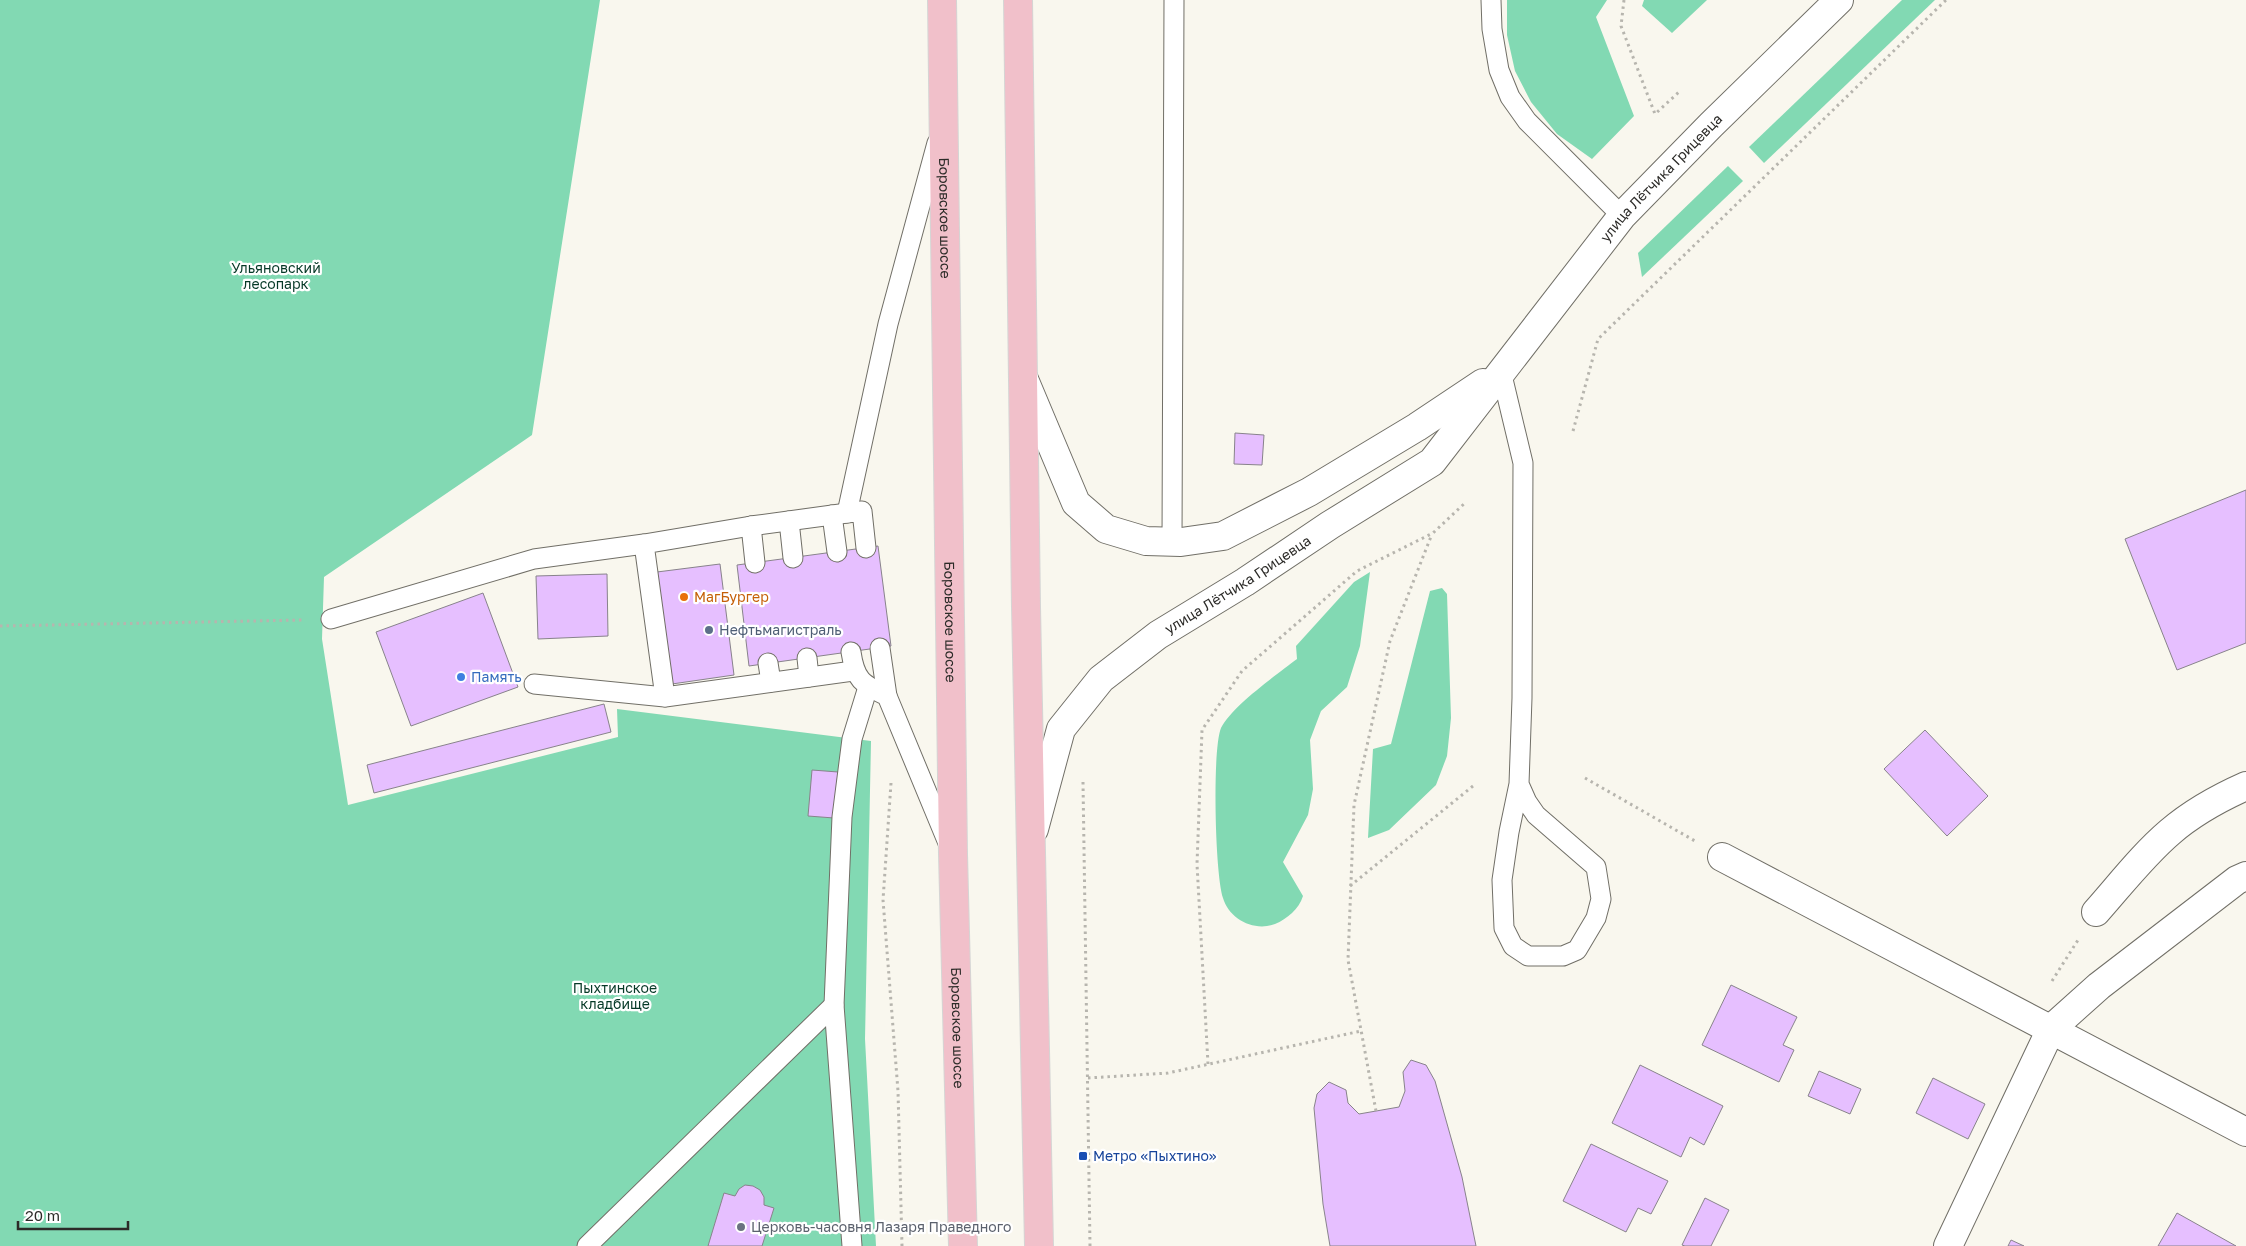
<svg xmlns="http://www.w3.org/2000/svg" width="2246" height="1246" viewBox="0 0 2246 1246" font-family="'Golos Text',sans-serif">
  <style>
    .green { fill: #82d9b3 }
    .building { fill: #e6bfff; stroke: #88838b }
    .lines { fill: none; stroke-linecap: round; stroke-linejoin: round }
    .lane-casing { stroke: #716f67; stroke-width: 21 }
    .street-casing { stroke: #716f67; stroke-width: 30 }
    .primary-casing { stroke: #d5d5d4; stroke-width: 30 }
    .path { stroke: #b7b5ae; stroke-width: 3; stroke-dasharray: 2.5 4; stroke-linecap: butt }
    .lane { stroke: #fff; stroke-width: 19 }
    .street { stroke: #fff; stroke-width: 28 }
    .primary { stroke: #f1c0ca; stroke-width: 28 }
    .food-dot { fill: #e8710a; stroke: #fff; stroke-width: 2 }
    .service-dot { fill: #5c6f8a; stroke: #fff; stroke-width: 2 }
    .shop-dot { fill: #3f7fe0; stroke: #fff; stroke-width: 2 }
    .transit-dot { fill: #1a4fb4; stroke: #fff; stroke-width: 2 }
    .worship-dot { fill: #6b7280; stroke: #fff; stroke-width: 2 }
    .labels { text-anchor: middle; stroke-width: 4.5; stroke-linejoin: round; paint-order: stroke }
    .street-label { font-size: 14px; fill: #2c2b28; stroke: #fff }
    .park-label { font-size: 14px; fill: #063927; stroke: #fff }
    .food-label { font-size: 14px; fill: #c56008; stroke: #fff; text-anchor: start }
    .service-label { font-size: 14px; fill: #4e5e75; stroke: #fff; text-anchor: start }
    .shop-label { font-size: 14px; fill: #366cbe; stroke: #fff; text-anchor: start }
    .transit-label { font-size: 14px; fill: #164399; stroke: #fff; text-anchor: start }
    .worship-label { font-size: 14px; fill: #5b616d; stroke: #fff; text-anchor: start }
  </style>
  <rect width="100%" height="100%" fill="#f9f7ee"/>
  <g class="green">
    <path d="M0,0H600L532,435L324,577L322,639L348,805L618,737L617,709L871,741L865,1039L876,1246H0Z"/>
    <path d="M1507,0H1607L1596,17L1634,116L1592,159L1557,134L1531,102L1515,71L1507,35Z"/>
    <path d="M1644,0H1707L1672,33L1642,6Z"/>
    <path d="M1902,0H1935L1764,163L1749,147Z"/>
    <path d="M1728,166L1743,181L1642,277L1638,253Z"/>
    <path d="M1370,572L1360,646L1347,687L1321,711L1310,740L1313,789L1308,815L1283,862L1303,896C1299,909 1287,919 1275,924C1254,932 1229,919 1223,898C1215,875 1212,749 1221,728C1232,706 1276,675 1297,659L1296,646L1354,582Z"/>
    <path d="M1442,588L1447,594L1451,718L1447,756L1436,785L1389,830L1368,838L1373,749L1391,744L1430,591Z"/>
  </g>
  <g class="building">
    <path d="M1235,433L1264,435L1262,465L1234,464Z"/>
    <path d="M2246,490V643L2177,670L2125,539Z"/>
    <path d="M878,546L891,646L749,666L737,565Z"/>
    <path d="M720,564L734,675L672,684L657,572Z"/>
    <path d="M607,574L608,636L538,639L536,576Z"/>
    <path d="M483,593L518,687L411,726L376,632Z"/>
    <path d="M604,704L611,732L374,793L367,765Z"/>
    <path d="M1925,730L1988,796L1947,836L1884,769Z"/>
    <path d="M812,770L838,772L834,818L808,816Z"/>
    <path d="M1731,985L1797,1017L1783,1045L1794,1050L1779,1082L1702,1045Z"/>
    <path d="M1411,1060L1426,1065L1435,1081L1462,1177L1476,1246H1330L1323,1204L1314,1108L1317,1094L1329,1082L1346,1090L1348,1103L1359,1114L1399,1107L1405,1091L1403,1072Z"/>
    <path d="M1640,1065L1723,1106L1704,1145L1690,1137L1681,1157L1612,1123Z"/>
    <path d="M1819,1071L1861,1089L1850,1114L1808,1096Z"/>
    <path d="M1933,1078L1985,1104L1968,1139L1916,1113Z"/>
    <path d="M1591,1144L1668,1181L1651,1214L1638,1208L1626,1232L1563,1201Z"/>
    <path d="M745,1185L753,1186L760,1190L764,1197V1205L774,1208L762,1246H708L724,1193L735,1196L739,1189Z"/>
    <path d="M1705,1198L1729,1210L1711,1246H1685L1682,1245Z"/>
    <path d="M2177,1213L2236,1246H2158Z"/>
    <path d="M2011,1240L2024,1246H2008Z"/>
  </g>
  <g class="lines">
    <g class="lane-casing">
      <g id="lane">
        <path d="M1491,0L1492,29L1499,70L1510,97L1527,121L1622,216"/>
        <path d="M1501,371L1523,463L1522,698L1519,784L1509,832L1502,880L1504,928L1513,946L1528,956H1563L1577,950L1596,918L1601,899L1596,867L1536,815L1527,802L1519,784"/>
        <path d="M847,513L888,324L937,143"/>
        <path d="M832,515L837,552"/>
        <path d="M789,521L793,558"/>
        <path d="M751,526L755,563"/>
        <path d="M1172,542L1174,0"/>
        <path d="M331,619L534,559L644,544"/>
        <path d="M880,648L887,696"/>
        <path d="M851,652C855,680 862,684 887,696L948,843"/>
        <path d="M807,658L809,677"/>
        <path d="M768,663L771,682"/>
        <path d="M853,671L665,697L644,544L751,526L862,511L866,548"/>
        <path d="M534,684L665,697"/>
        <path d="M587,1246L834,1005"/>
        <path d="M852,1246L834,1005L842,817L852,739L868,687"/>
      </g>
    </g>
    <g class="street-casing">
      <g id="street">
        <path d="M1023,377L1076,503L1106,529L1146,541L1181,542L1223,536L1309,492L1417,427L1483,383"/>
        <path id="s1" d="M1034,829L1061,729L1101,679L1158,635L1245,582L1330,525L1432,462L1622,216L1711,125L1839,0"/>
        <path d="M1722,857L2246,1132"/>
        <path d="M2096,912C2120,885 2143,855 2170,832C2192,813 2219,798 2246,786"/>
        <path d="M1948,1246L2051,1029L2099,986L2237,880L2246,876"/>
      </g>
    </g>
    <g class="primary-casing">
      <g id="primary">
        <path id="s2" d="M942,0L953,854L963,1246"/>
        <path d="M1018,0L1026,607L1039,1246"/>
      </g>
    </g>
    <g class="path">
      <path d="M1624,0L1621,26L1655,114L1679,92"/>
      <path d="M1573,431L1598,339L1946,0"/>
      <path d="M0,626L303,620"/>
      <path d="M1585,778L1695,841"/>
      <path d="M1083,782L1090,1246"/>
      <path d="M891,783L883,900L898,1091L902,1246"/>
      <path d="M1350,886L1473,786"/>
      <path d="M2052,981L2078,940"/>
      <path d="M1208,1064L1197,864L1202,730L1242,671L1357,571L1433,533L1466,502"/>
      <path d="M1088,1078L1168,1073L1361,1031"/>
      <path d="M1376,1111L1348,960L1354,805L1390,641L1432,534"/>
    </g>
    <use href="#lane" class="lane"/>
    <use href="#street" class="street"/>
    <use href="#primary" class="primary"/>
  </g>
  <circle class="food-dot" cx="684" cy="597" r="5"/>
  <circle class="service-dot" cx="709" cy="630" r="5"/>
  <circle class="shop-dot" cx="461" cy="677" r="5"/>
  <rect class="transit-dot" x="1078" y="1151" width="10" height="10" rx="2.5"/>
  <circle class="worship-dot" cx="741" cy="1227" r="5"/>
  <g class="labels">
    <g class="street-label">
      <text dy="5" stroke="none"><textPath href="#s1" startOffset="929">улица Лётчика Грицевца</textPath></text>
      <text dy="5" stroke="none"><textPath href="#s2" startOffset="218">Боровское шоссе</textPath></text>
      <text dy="5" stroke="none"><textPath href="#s1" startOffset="334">улица Лётчика Грицевца</textPath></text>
      <text dy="5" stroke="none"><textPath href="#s2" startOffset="622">Боровское шоссе</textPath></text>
      <text dy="5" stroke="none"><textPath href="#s2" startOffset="1028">Боровское шоссе</textPath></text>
    </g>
    <g class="park-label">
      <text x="276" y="273">Ульяновский<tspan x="276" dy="16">лесопарк</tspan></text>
      <text x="615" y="993">Пыхтинское<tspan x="615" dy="16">кладбище</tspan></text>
    </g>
    <g class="food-label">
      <text x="694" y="602">МагБургер</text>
    </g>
    <g class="service-label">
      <text x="719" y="635">Нефтьмагистраль</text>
    </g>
    <g class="shop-label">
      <text x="471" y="682">Память</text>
    </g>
    <g class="transit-label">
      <text x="1093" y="1161">Метро «Пыхтино»</text>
    </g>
    <g class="worship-label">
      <text x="751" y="1232">Церковь-часовня Лазаря Праведного</text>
    </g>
  </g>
  <path d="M18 1221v8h110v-8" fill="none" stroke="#2c2b28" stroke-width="2.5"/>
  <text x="25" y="1221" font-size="15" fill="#2c2b28" stroke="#ffffff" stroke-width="4" paint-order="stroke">20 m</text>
</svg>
